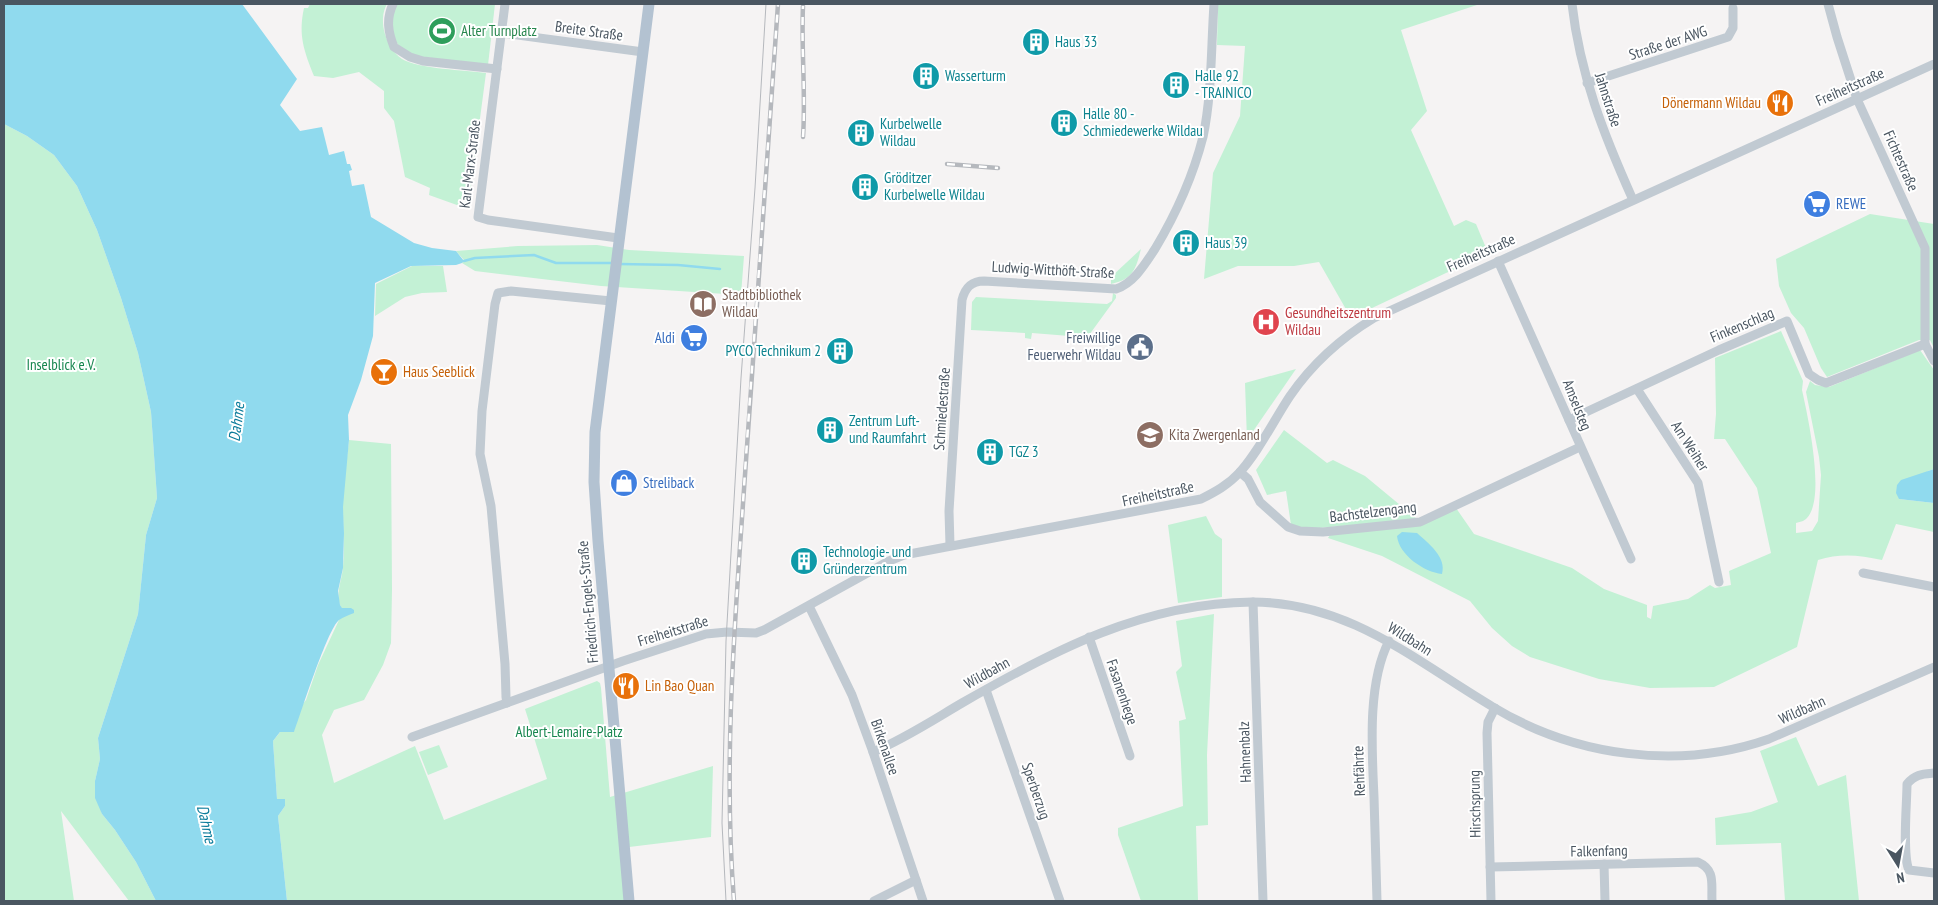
<svg xmlns="http://www.w3.org/2000/svg" width="1938" height="905" viewBox="0 0 1938 905" font-family="'PT Sans Narrow',sans-serif">
  <style>
    .green { fill: #c3f1d5 }
    .water { fill: #90daee }
    .lines { fill: none; stroke-linecap: round; stroke-linejoin: round }
    .stream { stroke: #90daee; stroke-width: 2.5 }
    .minor { stroke: #c1cad2; stroke-width: 9 }
    .major { stroke: #b3c2d1; stroke-width: 11 }
    .tram { stroke: #b5b8bd; stroke-width: 1 }
    .rail-casing { stroke: #b5b8bd; stroke-width: 4.5 }
    .rail { stroke: #fff; stroke-width: 2.5; stroke-dasharray: 8; stroke-linecap: butt }
    .labels { text-anchor: middle; stroke-width: 4; stroke-linejoin: round; paint-order: stroke }
    .leisure-label { font-size: 15px; fill: #27864d; stroke: #fff; text-anchor: start }
    .street-label { font-size: 15px; fill: #4a5661; stroke: #fff }
    .culture-label { font-size: 15px; fill: #0d838f; stroke: #fff; text-anchor: start }
    .food-label { font-size: 15px; fill: #c56008; stroke: #fff; text-anchor: start }
    .shop-label { font-size: 15px; fill: #366cbe; stroke: #fff; text-anchor: start }
    .education-label { font-size: 15px; fill: #785e54; stroke: #fff; text-anchor: start }
    .health-label { font-size: 15px; fill: #be3a42; stroke: #fff; text-anchor: start }
    .service-label { font-size: 15px; fill: #4e5e75; stroke: #fff; text-anchor: end }
    .park-label { font-size: 15px; fill: #17864f; stroke: #fff }
    .water-label { font-size: 16px; font-style: italic; fill: #0c7c9b; stroke: #fff }
  </style>
  <rect width="100%" height="100%" fill="#f5f3f3"/>
  <g class="green">
    <path d="M310,4H387C382,12 382,24 385,34C388,43 393,53 402,59C418,69 466,70 486,73L468,209L429,195L430,188L405,177L394,121L384,108V91L359,72L333,78L314,76C304,51 298,35 304,8H308Z"/>
    <path d="M397,4H495L488,65L415,56L399,46L393,37V12Z"/>
    <path d="M1218,4H1480L1401,30L1427,111L1411,130L1454,226L1466,220L1476,224L1489,255L1446,273L1351,318L1319,262L1294,266H1238L1204,279L1213,173L1240,116L1245,46L1217,45Z"/>
    <path d="M4,124L27,136L54,155L77,186L97,230L121,298L138,353L151,412L157,498L146,535L138,614L98,738L100,759L95,781L102,814L115,830L136,862L156,901H129L61,811L74,901H4Z"/>
    <path d="M1870,214L1934,224V348L1930,340H1919L1827,377L1821,368L1804,328L1791,313L1779,286L1776,259Z"/>
    <path d="M597,245L629,250L744,256L741,295L601,286L475,271L462,263L464,260L456,251L518,246Z"/>
    <path d="M1141,249C1136,268 1134,279 1111,284V277Z"/>
    <path d="M412,266H443L447,292L422,293L405,297L375,316L376,284Z"/>
    <path d="M1113,293L1116,295V298L1084,342H1082V337L1032,333L1031,339L1025,338V333L971,330L972,302L976,297L1107,304L1112,301Z"/>
    <path d="M1781,331L1803,381L1802,390C1807,413 1829,508 1803,521C1801,522 1798,522 1796,523V533L1812,531L1818,521L1821,475L1819,457L1806,392L1810,381L1815,385L1829,387L1920,350L1934,370V469L1928,471L1899,499L1934,503V532L1896,524L1882,560C1859,555 1840,553 1818,560L1797,647L1714,687L1650,688L1599,679L1530,657L1512,646L1492,628L1470,601L1382,556L1328,538L1331,533L1386,527L1456,508L1474,534L1572,568L1604,589L1647,605V617L1651,619L1653,606L1688,599L1710,585L1715,588L1731,585L1729,571L1771,553L1757,488L1725,439H1714L1716,414L1715,358Z"/>
    <path d="M1296,369L1247,440L1245,383Z"/>
    <path d="M1284,430L1327,463L1333,460L1365,476L1417,519L1309,529L1291,525L1286,491L1267,495L1256,470Z"/>
    <path d="M349,440L391,444L392,590L391,643L383,665L364,700L334,710L322,735L334,783L415,746L444,820L547,779L525,709L597,681L600,683L601,688L610,797L713,766L711,837L621,848L625,901H287L278,816L285,806L284,799L277,800L273,741L306,700L318,665L339,620L342,609C334,596 342,581 343,567C345,548 343,528 343,509C342,488 347,461 349,440Z"/>
    <path d="M1206,516L1215,534L1222,539V597L1178,603L1168,525Z"/>
    <path d="M1214,614L1207,755L1208,825L1196,826L1198,901H1141L1118,835V828L1183,806L1179,721L1186,719L1176,672L1182,666L1176,621Z"/>
    <path d="M1796,737L1818,786L1846,775L1859,901H1785L1781,843L1716,845L1715,818L1751,812L1778,802L1760,751Z"/>
    <path d="M439,745L448,767L428,775L419,752Z"/>
  </g>
  <g class="water">
    <path d="M4,4H242L297,79L280,105L300,131L322,127L329,155L344,151L347,164H350L352,170L349,171L352,186L364,184L371,217L414,243L432,248L456,251L464,261L462,263L456,265L411,266L375,283L373,336L361,380L348,415L349,440L343,507L344,533L343,568L338,591L340,605L342,608H351L354,610V613C349,615 343,617 339,620C327,630 301,713 294,732H280L273,741L277,799H285V806L278,816L287,901H156L136,862L115,830L102,814L95,798V781L100,759L98,738L138,614L146,535L157,498L151,412L138,353L121,298L97,230L77,186L54,155L27,136L4,124Z"/>
    <path d="M1934,469V503L1899,499L1896,493L1897,485L1901,480Z"/>
    <path d="M1402,532L1417,533C1428,543 1447,557 1442,574C1424,572 1399,555 1397,536Z"/>
  </g>
  <g class="lines">
    <g class="stream">
      <path d="M464,261L475,258L534,255L556,263H614"/>
      <path d="M619,264L678,265L720,269"/>
    </g>
    <g class="minor">
      <path d="M393,4C386,19 388,32 394,47L410,57L423,61L497,69"/>
      <path d="M505,4L478,217L488,220L618,238"/>
      <path d="M1572,4C1580,75 1604,135 1633,200"/>
      <path d="M1828,4L1837,37L1857,99L1925,248V344L1934,361"/>
      <path d="M502,33L643,52"/>
      <path d="M1587,83L1728,37L1733,28V8"/>
      <path d="M1498,261L1631,559"/>
      <path d="M1637,389L1698,483L1719,582"/>
      <path d="M1569,420L1719,350L1787,321L1809,374L1818,380L1826,383L1925,344"/>
      <path d="M1240,472L1248,479L1260,502L1288,527L1300,531L1323,532L1420,522L1580,447"/>
      <path d="M950,545L949,511L962,300C965,288 971,281 984,281L1116,289C1134,283 1145,264 1155,249C1176,214 1193,176 1203,137C1212,95 1211,47 1214,4"/>
      <path d="M1863,573L1934,587"/>
      <path d="M1253,602L1263,901"/>
      <path d="M809,606L852,695L873,752L923,901"/>
      <path d="M1089,637L1130,756"/>
      <path d="M986,690L1060,901"/>
      <path d="M507,703L506,697L505,664L491,506L480,454L482,411L495,304L498,293L511,291L611,301"/>
      <path d="M412,737L623,661L706,634L727,632L756,633L764,630L889,561L904,555L1201,499C1215,492 1228,485 1239,473C1258,453 1274,420 1290,396C1312,364 1341,338 1374,318L1934,64"/>
      <path d="M873,752C904,739 933,720 962,703C1054,650 1144,603 1252,602C1349,602 1414,660 1493,707C1574,756 1678,771 1769,739L1934,667"/>
      <path d="M1934,773C1923,774 1915,774 1907,784C1907,803 1902,855 1909,870L1934,873"/>
      <path d="M1604,864L1605,901"/>
      <path d="M1490,867L1698,862C1716,870 1711,884 1712,901"/>
      <path d="M874,901L916,880"/>
      <path d="M1377,901C1376,867 1375,832 1374,797C1372,751 1367,683 1389,641"/>
      <path d="M1491,901L1487,733L1488,722L1495,708"/>
    </g>
    <path class="major" d="M629,901L598,541L594,482L595,432L649,4"/>
    <path class="tram" d="M726,901L722,823L726,641L741,378L755,188L766,4"/>
    <g class="rail-casing">
      <g id="rail">
        <path d="M803,137C806,93 801,49 803,6"/>
        <path d="M947,164L998,168"/>
        <path d="M734,901C724,774 733,645 742,518C753,346 766,175 778,4"/>
      </g>
    </g>
    <use href="#rail" class="rail"/>
  </g>
  <defs>
    <g id="stadium-disc" transform="scale(1.4375)"><circle r="9.5" fill="#2e9e5b" stroke="#fff"/><path d="M0-5a6.5 5 0 1 0 0 10a6.5 5 0 1 0 0-10ZM-3.5-1.8h7v3.6h-7Z" fill="#fff"/></g>
    <g id="building-disc" transform="scale(1.4375)"><circle r="9.5" fill="#0f9aa8" stroke="#fff"/><path d="M-4-6H4V6H1V3H-1V6H-4ZM-2.5-4.3h1.7v1.8h-1.7ZM.8-4.3h1.7v1.8H.8ZM-2.5-1h1.7V.8h-1.7ZM.8-1h1.7V.8H.8Z" fill="#fff"/></g>
    <g id="restaurant-disc" transform="scale(1.4375)"><circle r="9.5" fill="#e8710a" stroke="#fff"/><path d="M-5-6h1v4h1v-4h1v4h1v-4h1v5L-1.5 .5V6h-2V.5L-5-1ZM5-6V6H3V1.5H1.5Q1.5-4 5-6Z" fill="#fff"/></g>
    <g id="supermarket-disc" transform="scale(1.4375)"><circle r="9.5" fill="#3f7fe0" stroke="#fff"/><path d="M-6-5.5h2.5l.6 2H6L4.5 2H-2.5L-4.4-4H-6ZM-1.5 3.2a1.3 1.3 0 1 0 .1 0ZM3 3.2a1.3 1.3 0 1 0 .1 0Z" fill="#fff"/></g>
    <g id="library-disc" transform="scale(1.4375)"><circle r="9.5" fill="#8d6e63" stroke="#fff"/><path d="M-6-4Q-3-5.5-.7-3.5V5Q-3 3-6 4ZM6-4Q3-5.5 .7-3.5V5Q3 3 6 4Z" fill="#fff"/></g>
    <g id="hospital-disc" transform="scale(1.4375)"><circle r="9.5" fill="#e0444e" stroke="#fff"/><path d="M-5-5h3v3.5h4V-5h3V5h-3V1.5h-4V5h-3Z" fill="#fff"/></g>
    <g id="civic-disc" transform="scale(1.4375)"><circle r="9.5" fill="#5c6f8a" stroke="#fff"/><path d="M-.6-6.5H3V-4.5H.6V-3L4-1V1h2V6H-6V1h2V-1L-.6-3ZM-1.2 2.5V6h2.4V2.5Z" fill="#fff"/></g>
    <g id="bar-disc" transform="scale(1.4375)"><circle r="9.5" fill="#e8710a" stroke="#fff"/><path d="M-6-5H6L.8 .8V4.5H3.5V6h-7V4.5H-.8V.8Z" fill="#fff"/></g>
    <g id="school-disc" transform="scale(1.4375)"><circle r="9.5" fill="#8d6e63" stroke="#fff"/><path d="M0-5L7-2L0 1L-7-2ZM-4 1L0 2.5L4 1V4Q0 6-4 4Z" fill="#fff"/></g>
    <g id="shop-disc" transform="scale(1.4375)"><circle r="9.5" fill="#3f7fe0" stroke="#fff"/><path d="M-5-2.5h2.3a2.7 3.5 0 0 1 5.4 0H5L5.5 6h-11ZM-1.5-2.5h3a1.5 2.3 0 0 0-3 0Z" fill="#fff"/></g>
  </defs>
  <g fill-rule="evenodd">
    <use href="#stadium-disc" x="442" y="31"/>
    <use href="#building-disc" x="1036" y="42"/>
    <use href="#building-disc" x="926" y="76"/>
    <use href="#building-disc" x="1176" y="85"/>
    <use href="#restaurant-disc" x="1780" y="103"/>
    <use href="#building-disc" x="1064" y="123"/>
    <use href="#building-disc" x="861" y="133"/>
    <use href="#building-disc" x="865" y="187"/>
    <use href="#supermarket-disc" x="1817" y="204"/>
    <use href="#building-disc" x="1186" y="243"/>
    <use href="#library-disc" x="703" y="304"/>
    <use href="#hospital-disc" x="1266" y="322"/>
    <use href="#supermarket-disc" x="694" y="338"/>
    <use href="#civic-disc" x="1140" y="347"/>
    <use href="#building-disc" x="840" y="351"/>
    <use href="#bar-disc" x="384" y="372"/>
    <use href="#building-disc" x="830" y="430"/>
    <use href="#school-disc" x="1150" y="435"/>
    <use href="#building-disc" x="990" y="452"/>
    <use href="#shop-disc" x="624" y="483"/>
    <use href="#building-disc" x="804" y="561"/>
    <use href="#restaurant-disc" x="626" y="686"/>
  </g>
  <g class="labels">
    <g class="leisure-label">
      <text x="461" y="36">Alter Turnplatz</text>
    </g>
    <g class="street-label">
      <text transform="translate(589 31) rotate(8)" y="5">Breite Straße</text>
      <text transform="translate(1668 43) rotate(-18)" y="5">Straße der AWG</text>
      <text transform="translate(1850 87) rotate(-24)" y="5">Freiheitstraße</text>
      <text transform="translate(1608 100) rotate(72)" y="5">Jahnstraße</text>
      <text transform="translate(1901 161) rotate(66)" y="5">Fichtestraße</text>
      <text transform="translate(470 164) rotate(-83)" y="5">Karl-Marx-Straße</text>
      <text transform="translate(1481 253) rotate(-24)" y="5">Freiheitstraße</text>
      <text transform="translate(1053 270) rotate(3)" y="5">Ludwig-Witthöft-Straße</text>
      <text transform="translate(1742 325) rotate(-23)" y="5">Finkenschlag</text>
      <text transform="translate(1577 405) rotate(68)" y="5">Amselsteg</text>
      <text transform="translate(942 409) rotate(-86)" y="5">Schmiedestraße</text>
      <text transform="translate(1690 446) rotate(57)" y="5">Am Weiher</text>
      <text transform="translate(1158 494) rotate(-12)" y="5">Freiheitstraße</text>
      <text transform="translate(1373 512) rotate(-7)" y="5">Bachstelzengang</text>
      <text transform="translate(588 602) rotate(-95)" y="5">Friedrich-Engels-Straße</text>
      <text transform="translate(673 631) rotate(-17)" y="5">Freiheitstraße</text>
      <text transform="translate(1410 639) rotate(32)" y="5">Wildbahn</text>
      <text transform="translate(987 673) rotate(-29)" y="5">Wildbahn</text>
      <text transform="translate(1122 692) rotate(71)" y="5">Fasanenhege</text>
      <text transform="translate(1802 710) rotate(-24)" y="5">Wildbahn</text>
      <text transform="translate(885 747) rotate(71)" y="5">Birkenallee</text>
      <text transform="translate(1245 752) rotate(-92)" y="5">Hahnenbalz</text>
      <text transform="translate(1359 771) rotate(-92)" y="5">Rehfährte</text>
      <text transform="translate(1036 791) rotate(71)" y="5">Sperberzug</text>
      <text transform="translate(1475 804) rotate(-91)" y="5">Hirschsprung</text>
      <text transform="translate(1599 851) rotate(-1)" y="5">Falkenfang</text>
    </g>
    <g class="culture-label">
      <text x="1055" y="47">Haus 33</text>
      <text x="945" y="81">Wasserturm</text>
      <text x="1195" y="81">Halle 92<tspan x="1195" dy="17">- TRAINICO</tspan></text>
      <text x="1083" y="119">Halle 80 -<tspan x="1083" dy="17">Schmiedewerke Wildau</tspan></text>
      <text x="880" y="129">Kurbelwelle<tspan x="880" dy="17">Wildau</tspan></text>
      <text x="884" y="183">Gröditzer<tspan x="884" dy="17">Kurbelwelle Wildau</tspan></text>
      <text x="1205" y="248">Haus 39</text>
      <text x="821" y="356" text-anchor="end">PYCO Technikum 2</text>
      <text x="849" y="426">Zentrum Luft-<tspan x="849" dy="17">und Raumfahrt</tspan></text>
      <text x="1009" y="457">TGZ 3</text>
      <text x="823" y="557">Technologie- und<tspan x="823" dy="17">Gründerzentrum</tspan></text>
    </g>
    <g class="food-label">
      <text x="1761" y="108" text-anchor="end">Dönermann Wildau</text>
      <text x="403" y="377">Haus Seeblick</text>
      <text x="645" y="691">Lin Bao Quan</text>
    </g>
    <g class="shop-label">
      <text x="1836" y="209">REWE</text>
      <text x="675" y="343" text-anchor="end">Aldi</text>
      <text x="643" y="488">Streliback</text>
    </g>
    <g class="education-label">
      <text x="722" y="300">Stadtbibliothek<tspan x="722" dy="17">Wildau</tspan></text>
      <text x="1169" y="440">Kita Zwergenland</text>
    </g>
    <g class="health-label">
      <text x="1285" y="318">Gesundheitszentrum<tspan x="1285" dy="17">Wildau</tspan></text>
    </g>
    <g class="service-label">
      <text x="1121" y="343">Freiwillige<tspan x="1121" dy="17">Feuerwehr Wildau</tspan></text>
    </g>
    <g class="park-label">
      <text x="61" y="370">Inselblick e.V.</text>
      <text x="569" y="737">Albert-Lemaire-Platz</text>
    </g>
    <g class="water-label">
      <text transform="translate(236 422) rotate(-83)" y="6">Dahme</text>
      <text transform="translate(207 824) rotate(77)" y="6">Dahme</text>
    </g>
  </g>
  <rect width="1938" height="905" fill="none" stroke="#4a5661" stroke-width="10"/>
  <g transform="translate(1898 865) rotate(169)" stroke="#ffffff" stroke-width="4" paint-order="stroke">
  <path d="M0-4L9 19L0 12L-9 19Z" fill="#4a5661"/>
  <text y="-8" font-size="14" font-weight="bold" text-anchor="middle" fill="#4a5661">N</text>
  </g>
</svg>
